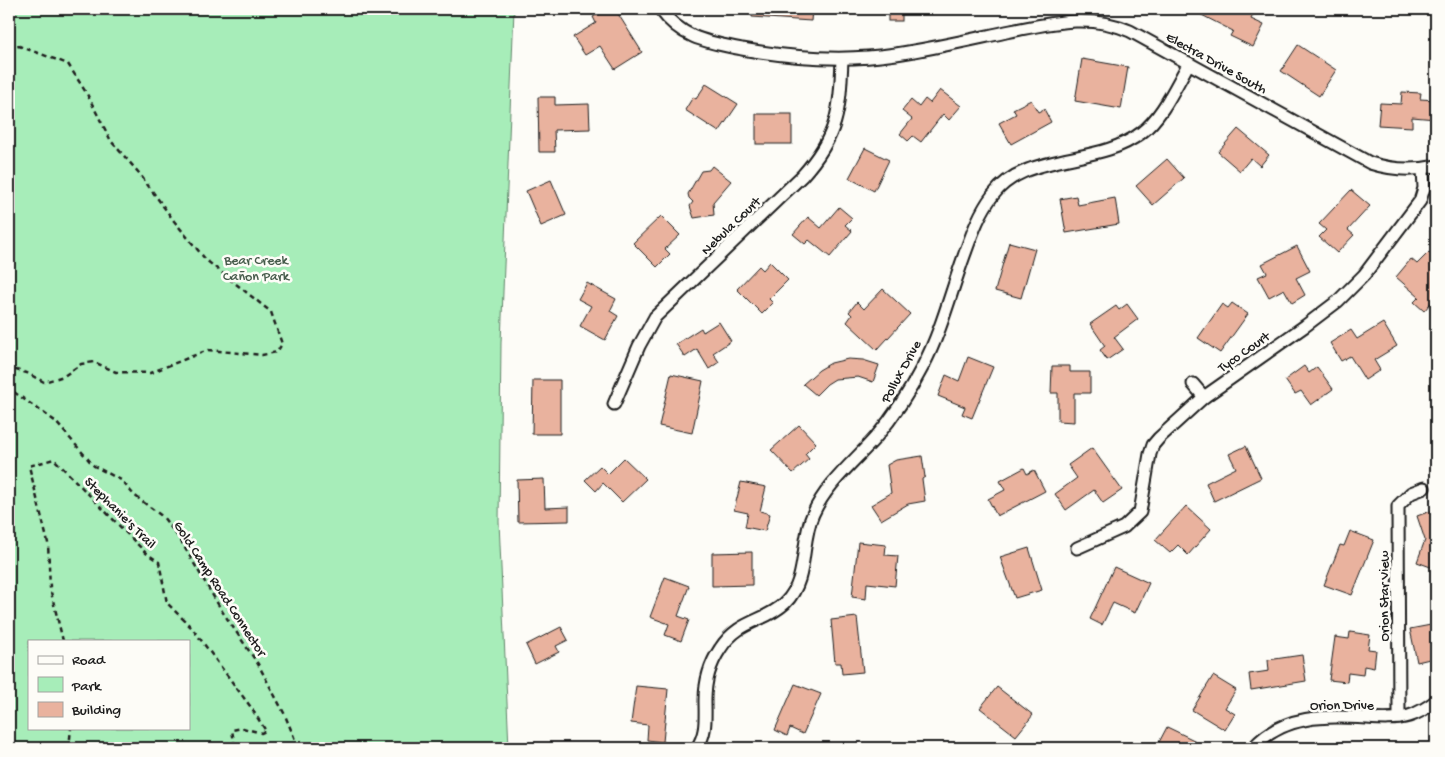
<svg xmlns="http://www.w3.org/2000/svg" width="1445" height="757" viewBox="0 0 1445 757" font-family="'Gochi Hand',sans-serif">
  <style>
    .green { fill: #a7edb9; stroke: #62846a; fill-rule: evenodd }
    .building { fill: #e9b29e; stroke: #1c1c1c }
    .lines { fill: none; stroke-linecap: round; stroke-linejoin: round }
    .minor-casing { stroke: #1c1c1c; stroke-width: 15 }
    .path { stroke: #1c1c1c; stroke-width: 2.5; stroke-dasharray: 5 4; stroke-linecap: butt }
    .minor { stroke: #fdfcf7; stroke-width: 11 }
    .labels { text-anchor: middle; stroke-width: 5; stroke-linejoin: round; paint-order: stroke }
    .street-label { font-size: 14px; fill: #1c1c1c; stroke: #fdfcf7 }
    .park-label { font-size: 14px; fill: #465b4b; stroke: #fdfcf7 }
  </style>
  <rect width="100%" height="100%" fill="#fdfcf7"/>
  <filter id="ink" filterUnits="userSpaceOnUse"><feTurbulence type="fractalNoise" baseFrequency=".02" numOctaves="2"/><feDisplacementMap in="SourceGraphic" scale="10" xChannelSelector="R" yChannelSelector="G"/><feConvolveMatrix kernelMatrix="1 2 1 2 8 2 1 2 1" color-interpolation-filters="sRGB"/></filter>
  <g filter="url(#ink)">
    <path class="green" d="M9,9H514L501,343L499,522L509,748H9ZM29,641H189V728H29Z"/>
    <g class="building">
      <path d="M607,9H615L642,52L615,69L600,46L585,55L573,37L596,23L593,17Z"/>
      <path d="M752,9H812L811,21L752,17Z"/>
      <rect x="888" y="9" width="14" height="12"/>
      <path d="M1190,9H1256L1251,19L1264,25L1253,47L1230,36L1233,31Z"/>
      <path d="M1298,45L1336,70L1319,96L1281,71Z"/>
      <path d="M1082,59L1128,67L1121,109L1075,101Z"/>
      <path d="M706,84L738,104L719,132L685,110L693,97L696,99Z"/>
      <path d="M940,90L961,106L949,120L943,114L921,142L913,136L908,141L900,134L912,119L902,111L911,100L919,107L925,99L930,103Z"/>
      <path d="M1402,92L1421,93L1420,99L1436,100V119L1412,117V127L1378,125L1380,103L1401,104Z"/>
      <path d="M538,97H555V105L589,104L590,129L554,130L555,152H539Z"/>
      <path d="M1031,100L1038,112L1044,109L1051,122L1011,144L999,123L1016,114L1013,109Z"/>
      <rect x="756" y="114" width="36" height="30"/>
      <path d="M1238,129L1269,155L1260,166L1251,158L1240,171L1218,152Z"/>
      <path d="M865,148L889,160L874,191L849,178Z"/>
      <path d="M1167,159L1184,178L1153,205L1136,186Z"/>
      <path d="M712,166L731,181L713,202L714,215L694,218L690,206L693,202L689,198L688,194L701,171L709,170Z"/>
      <path d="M551,180L566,215L541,226L526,191Z"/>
      <path d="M1351,190L1370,206L1348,230L1354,235L1337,253L1319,237L1326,230L1319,224Z"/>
      <path d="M1076,196L1078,205L1115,198L1119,224L1066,233L1060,199Z"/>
      <path d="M839,207L852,218L845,225L852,231L830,257L809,240L805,244L793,234L808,217L821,228Z"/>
      <path d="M661,216L680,235L665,249L670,254L657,267L633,243Z"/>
      <path d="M1009,242L1035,249L1021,298L995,291Z"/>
      <path d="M1297,246L1310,271L1296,278L1305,295L1292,303L1284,289L1269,297L1258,277L1267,273L1262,264Z"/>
      <path d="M1429,252L1436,258V297L1424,311L1414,302L1419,297L1396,277L1411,259L1417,264Z"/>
      <path d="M770,262L788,280L769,299L773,303L762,314L737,289L759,266L763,270Z"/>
      <path d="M587,283L616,299L610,311L618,316L605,340L580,326L591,306L578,299Z"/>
      <path d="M883,289L910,314L877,350L847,322L852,315L849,312L857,302L864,309Z"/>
      <path d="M1232,303L1248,314L1220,353L1198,338L1222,304L1228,308Z"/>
      <path d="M1127,304L1138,319L1114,337L1123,349L1107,360L1100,350L1105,346L1090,324L1116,306L1119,310Z"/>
      <path d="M719,322L731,341L713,353L719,362L709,369L697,349L685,357L676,344L701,328L703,332Z"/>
      <path d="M1383,323L1397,346L1374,360L1380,370L1365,380L1350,356L1341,361L1330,343L1351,330L1357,339Z"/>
      <path d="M968,357L993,367L972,418L962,414L965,407L938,396L946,375L959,381Z"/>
      <path d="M848,359L863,360L879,365L873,382L858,377L835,379L827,384L816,395L803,384L819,370L831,363Z"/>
      <path d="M1052,366H1070V372H1090V393H1074V422L1058,421V393H1051Z"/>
      <path d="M1304,366L1309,373L1317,367L1333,389L1311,405L1301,391L1295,394L1285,380Z"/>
      <path d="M671,374L703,381L692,433L659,426Z"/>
      <path d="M533,380H560V434H532Z"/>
      <path d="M799,425L816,443L805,454L809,459L793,473L771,450Z"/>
      <path d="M1246,446L1261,478L1214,501L1206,483L1236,468L1229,454Z"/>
      <path d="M1092,448L1122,490L1103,503L1094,490L1066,510L1055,494L1077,478L1068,465Z"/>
      <path d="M922,456L925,477L922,479L925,501L908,504L881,520L871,505L891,493L887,465L896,460Z"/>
      <path d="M624,458L646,479L622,502L603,483L596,491L585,480L600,466L608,474Z"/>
      <path d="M1024,468L1027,474L1034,470L1045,491L997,516L988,499L1005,490L1000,481Z"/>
      <path d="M544,479L545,508L569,507V521L518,522L517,480Z"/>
      <path d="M741,482L766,487L760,511L770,514L765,531L745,527L748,513L734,510Z"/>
      <path d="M1186,506L1211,529L1188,555L1178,545L1170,553L1155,540Z"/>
      <path d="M1436,509V569L1417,562L1425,540L1417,516Z"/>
      <path d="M1350,531L1374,540L1352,595L1324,585L1340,545L1344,546Z"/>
      <path d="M858,542L886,545L885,555L898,556L895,586L867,583L866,599L852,597Z"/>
      <path d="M1029,548L1042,590L1015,598L1000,557Z"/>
      <path d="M752,552V585L712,586V553Z"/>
      <path d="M1114,567L1149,583L1135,613L1113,603L1102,625L1090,619Z"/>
      <path d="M665,577L689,586L678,616L689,620L681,641L665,635L669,624L650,617Z"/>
      <path d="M857,617L863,672L842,674L841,663H835L831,620Z"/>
      <path d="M1436,624V646L1432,647L1434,658L1417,662L1410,629Z"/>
      <path d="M561,627L568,640L556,646L559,652L535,664L526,645Z"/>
      <path d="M1350,632L1370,635L1368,649L1376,650L1374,668L1364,666L1363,675L1348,673L1347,682L1329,680L1335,637L1349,639Z"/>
      <path d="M1302,655L1306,681L1251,690L1249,674L1269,671L1268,660Z"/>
      <path d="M1213,676L1236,690L1225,708L1235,714L1225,730L1192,710Z"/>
      <path d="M795,684L821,694L803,734L790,728L787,736L775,730Z"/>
      <path d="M636,686L668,689L663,742L647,740L648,725L631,723Z"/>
      <path d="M997,687L1033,715L1016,736L980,708Z"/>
      <path d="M1167,727L1194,740L1190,748H1156Z"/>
    </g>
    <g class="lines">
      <g class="minor-casing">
        <g id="minor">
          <path d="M660,9C682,39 707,42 742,49C793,58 844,62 896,54C935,48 973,39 1011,31C1052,23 1090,13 1130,31L1370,163C1392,170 1414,171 1436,166"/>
          <path d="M1193,384L1204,397"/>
          <path d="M614,404L639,346L655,317L802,176C838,136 840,111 842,59"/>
          <path d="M1077,548L1124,527L1140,512L1150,454L1153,445L1159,438L1204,397L1305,326L1338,301L1364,275L1420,201L1424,188L1423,169"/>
          <path d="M1399,718L1398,506L1411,493L1424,488"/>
          <path d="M697,748C707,732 705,719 705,700C705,683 710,664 720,649C739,619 764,623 785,603C809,580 800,542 813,514C827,483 854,462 876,437C894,416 910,391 923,366C941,332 951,292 964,256C972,234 979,213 993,195C1026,151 1099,166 1141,133C1163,116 1175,87 1189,63"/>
          <path d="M1253,748C1283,714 1326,716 1367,718C1381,719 1396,720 1409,716C1419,713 1428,707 1436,701"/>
        </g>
      </g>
      <g class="path">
        <path d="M9,50L19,46L68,64L87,94L111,141L139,173L174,221L206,260L271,312L282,344L277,352L262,355L208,350L150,373L116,372L94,362L81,364L64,376L44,382L27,373L12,369L9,372"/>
        <path d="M9,385L11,390L55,421L94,466L121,480L134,495L163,517L179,538L222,611L258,664L284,713L294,737L297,748"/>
        <path d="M63,641L50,588L48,543L29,466L54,459L146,553L159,562L167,603L192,628L250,706L266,731L261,733L243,728L232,730L235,748"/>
        <path d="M69,748L71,728"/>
      </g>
      <use href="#minor" class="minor"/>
    </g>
  </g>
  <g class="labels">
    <g class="street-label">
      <text transform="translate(1217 62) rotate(29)" y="5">Electra Drive South</text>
      <text transform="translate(730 225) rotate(-44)" y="5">Nebula Court</text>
      <text transform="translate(1243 351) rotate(-35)" y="5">Tyco Court</text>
      <text transform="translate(900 371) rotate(-61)" y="5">Pollux Drive</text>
      <text transform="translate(121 512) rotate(45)" y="5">Stephanie's Trail</text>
      <text transform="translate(221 588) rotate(57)" y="5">Gold Camp Road Connector</text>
      <text transform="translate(1383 596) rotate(-90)" y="5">Orion Star View</text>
      <text x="1342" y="709">Orion Drive</text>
    </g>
    <g class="park-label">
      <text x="256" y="264">Bear Creek<tspan x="256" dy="16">Cañon Park</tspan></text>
    </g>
  </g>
  <rect width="1445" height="757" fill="none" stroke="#fdfcf7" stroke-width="30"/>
  <rect x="15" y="15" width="1415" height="727" fill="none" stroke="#1c1c1c" stroke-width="2" filter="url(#ink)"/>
  <rect x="28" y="640" width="162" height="90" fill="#fdfcf7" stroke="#a3a29f"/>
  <rect x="38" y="656" width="25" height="8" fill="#fdfcf7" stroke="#a3a29f"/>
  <text x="72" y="664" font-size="15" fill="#1c1c1c">Road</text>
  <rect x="38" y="677" width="25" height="15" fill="#a7edb9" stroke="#a3a29f"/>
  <text x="72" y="690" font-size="15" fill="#1c1c1c">Park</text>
  <rect x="38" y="702" width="25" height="15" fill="#e9b29e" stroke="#a3a29f"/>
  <text x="72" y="714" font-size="15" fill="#1c1c1c">Building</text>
</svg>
